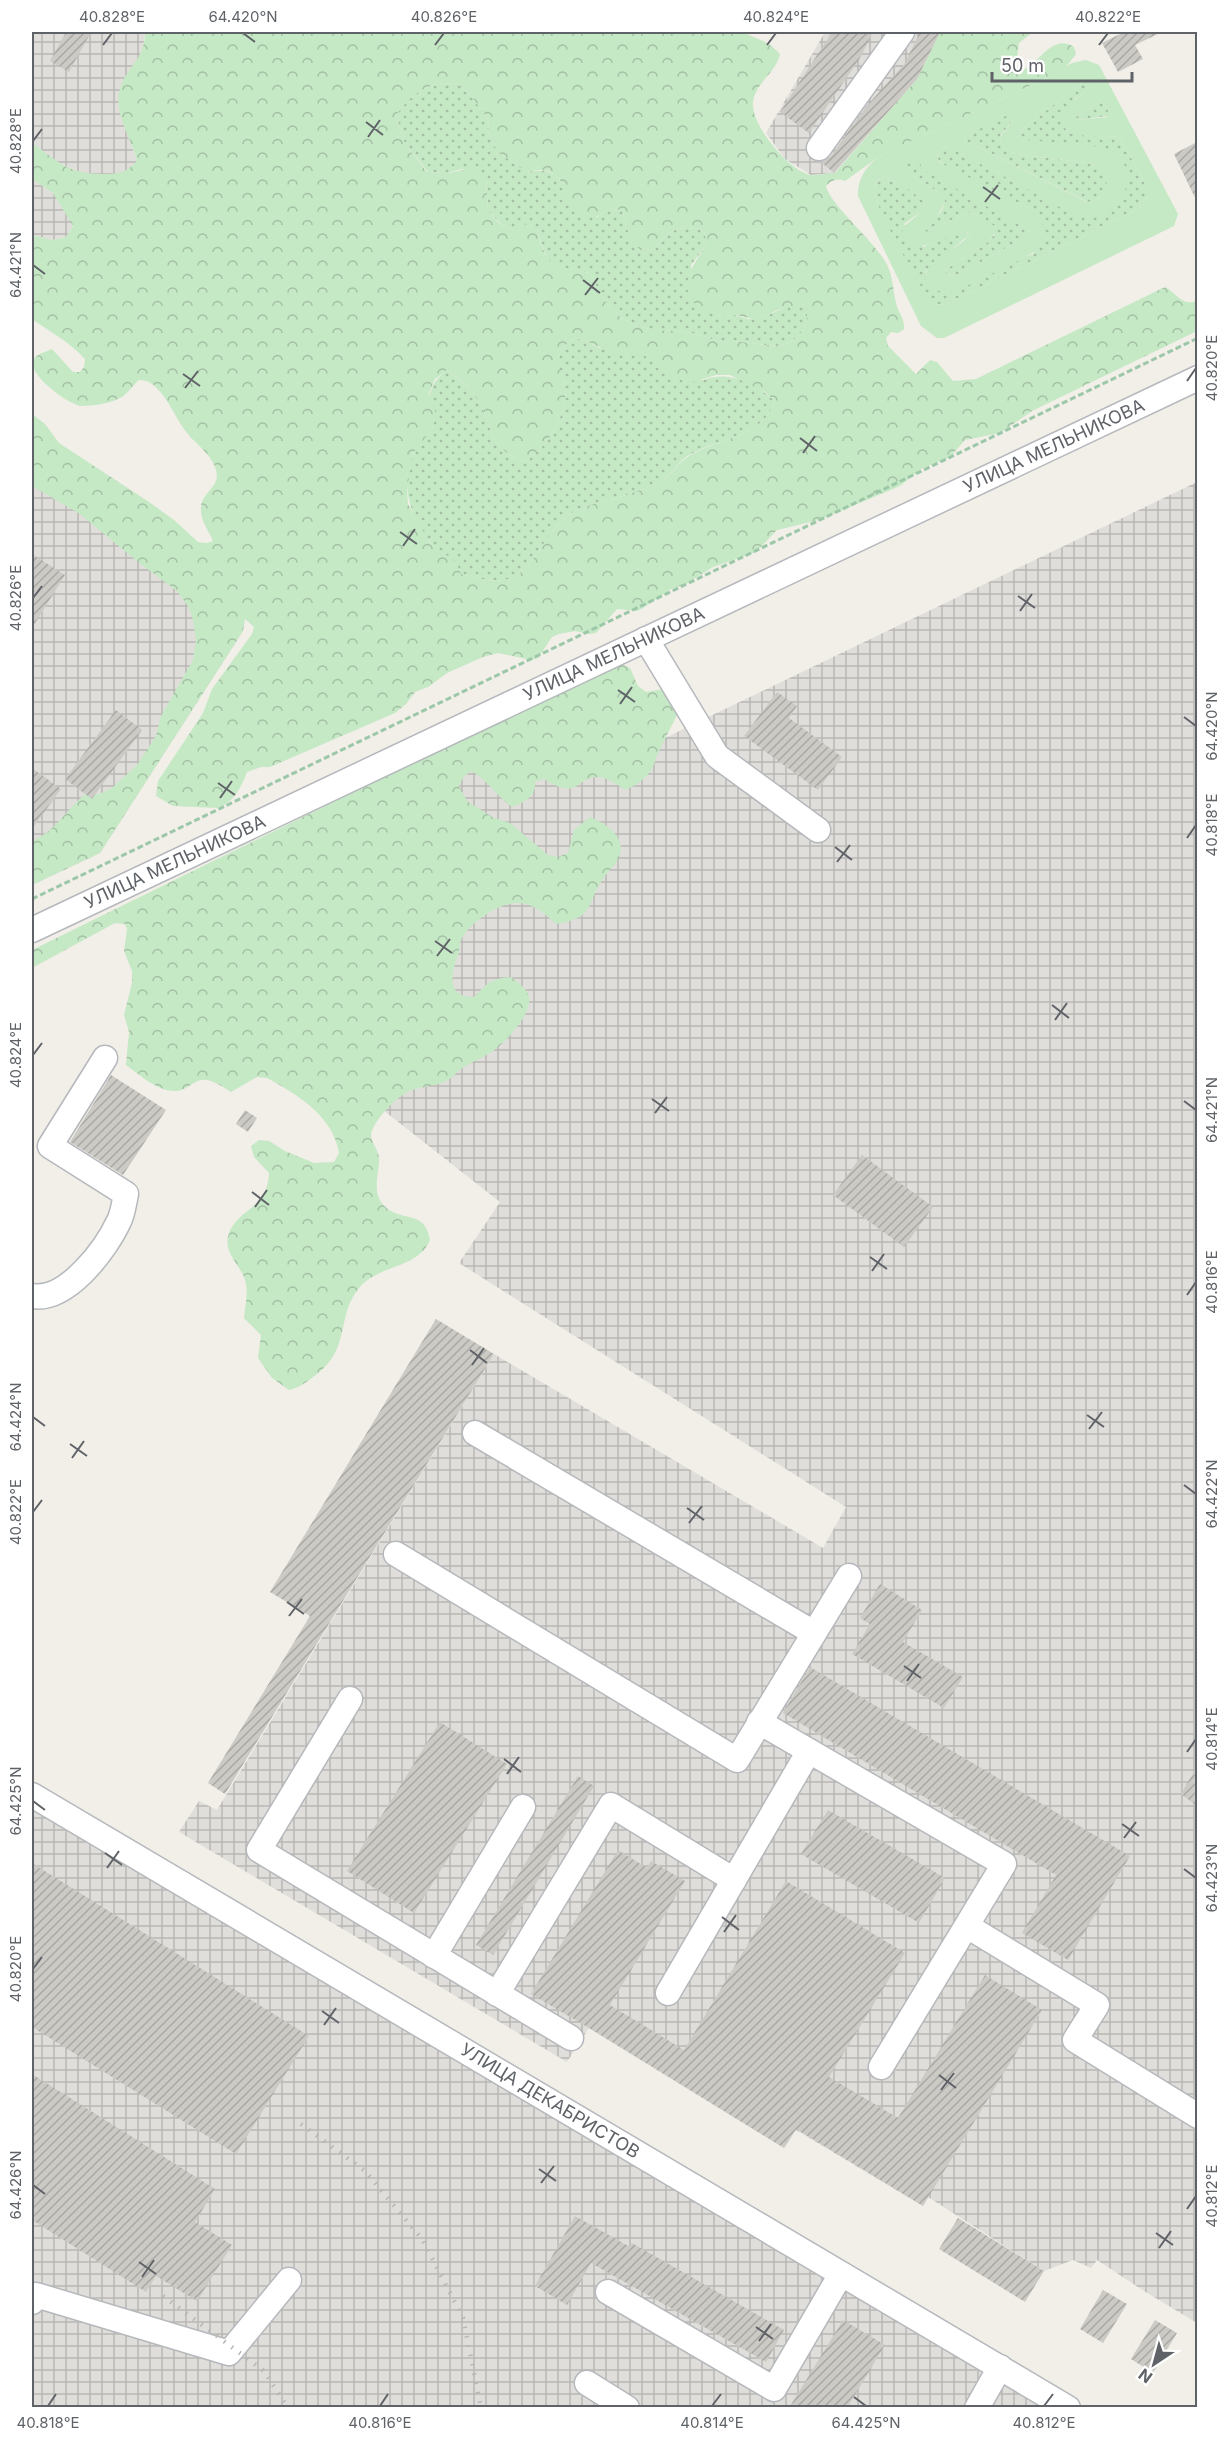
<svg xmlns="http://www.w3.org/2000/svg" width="1229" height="2439" viewBox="0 0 1229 2439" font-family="Inter,sans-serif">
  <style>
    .industrial { fill: url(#industrial-grid) }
    .grass { fill: url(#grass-dots) }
    .forest { fill: url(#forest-crowns); fill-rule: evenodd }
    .pitch { fill: #c5e8c5; fill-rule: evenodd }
    .building { fill: url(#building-hatch) }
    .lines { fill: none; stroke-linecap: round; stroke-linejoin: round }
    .minor-casing { stroke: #b5b8bc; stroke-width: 27 }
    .path { stroke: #9cc7a9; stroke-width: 3; stroke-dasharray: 6 3; stroke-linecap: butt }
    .minor { stroke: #fff; stroke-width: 24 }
    .rail { stroke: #b6b7b8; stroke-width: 4.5; stroke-dasharray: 1.5 8; stroke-linecap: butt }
    .ticks { fill: none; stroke: #5f6368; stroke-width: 2 }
    .labels { text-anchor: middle; stroke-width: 5; stroke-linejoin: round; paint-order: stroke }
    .street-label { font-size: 18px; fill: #5f6368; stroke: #fff }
    .neatline { fill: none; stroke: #5f6368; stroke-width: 2 }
    .ticks-label { font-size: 15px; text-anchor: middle; fill: #5f6368 }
  </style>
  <defs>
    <pattern id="industrial-grid" width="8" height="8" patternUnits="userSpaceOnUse" patternTransform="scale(1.5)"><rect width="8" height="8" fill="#e0deda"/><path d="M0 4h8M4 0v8" fill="none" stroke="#b9b8b5"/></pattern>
    <pattern id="grass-dots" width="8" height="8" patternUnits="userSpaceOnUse" patternTransform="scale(1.5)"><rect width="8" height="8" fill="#c5e8c5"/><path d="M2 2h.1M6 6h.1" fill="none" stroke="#a3c0a4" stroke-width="1.8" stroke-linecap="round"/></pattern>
    <pattern id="forest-crowns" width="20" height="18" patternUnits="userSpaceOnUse" patternTransform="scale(1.5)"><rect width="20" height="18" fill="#c5e8c5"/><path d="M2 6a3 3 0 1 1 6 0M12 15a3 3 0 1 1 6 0" fill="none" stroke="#a3c0a4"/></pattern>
    <pattern id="building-hatch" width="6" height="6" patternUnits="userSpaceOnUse" patternTransform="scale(1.5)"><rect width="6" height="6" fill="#cccac5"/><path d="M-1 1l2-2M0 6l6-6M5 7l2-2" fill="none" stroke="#a9a8a4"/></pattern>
  </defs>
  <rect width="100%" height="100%" fill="#f1efe8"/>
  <g class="industrial">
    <path d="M32,32H145L143,49L137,62L122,83L120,113L137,161L128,171L115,174H84L55,161L32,143Z"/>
    <path d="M825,32H940L917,78L834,173L811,175L785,159L766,133Z"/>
    <path d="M32,179L53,193L67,215L73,226L66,237L53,240L32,235Z"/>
    <path d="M32,475L243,631L100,853L32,885Z"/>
    <path d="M1197,482V2323L1144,2291L1097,2260L1091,2268L1073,2260L1044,2271L928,2197L923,2206L796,2130L784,2148L589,2028L567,2062L179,1832L199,1801L217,1810L494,1354L823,1548L846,1507L459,1263L500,1202L139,918L547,715L617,761Z"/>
    <path d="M32,1809L1055,2407H32Z"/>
  </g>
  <g class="grass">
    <path d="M1085,80H1090L1092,88L1075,99L1066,130L1079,135L1120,137L1147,188V197L1143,206L947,304L934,305C923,296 882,218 877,202C874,193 873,183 882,177L902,184L925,202L922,211L904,224L923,247L954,233L966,232L969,235L926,271V280L935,290L1033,254L1043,240L1032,210L945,166L937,158L939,148L949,147L1076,214L1090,217L1122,160L1104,148L1021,140L1018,136L1024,128Z"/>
    <path d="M443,83L458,84L472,97L488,119L489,135L495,147L504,156L527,172C550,168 562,173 565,197L597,217L609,209L623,210C624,227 630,237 641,250L654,249C669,229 680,224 704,231L707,244L691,265L695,303L719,316L734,315L748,319L763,317L789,306L807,304C808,316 808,325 800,334C784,353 762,343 740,342C734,341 728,343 722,342C712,340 702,335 692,333C668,329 647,333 625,320C606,308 599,292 590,273C549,265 550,272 537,229L513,230L500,223L488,211L486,180L462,169L447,173L428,172L405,144L396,115C409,97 422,86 443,83Z"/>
    <path d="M1100,101L1108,109V116L1077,120L1076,117Z"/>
    <path d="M1023,107L1000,136L1002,145L1015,154L1096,164C1113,177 1110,199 1088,202L964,140L965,136Z"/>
    <path d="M920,158L922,162L1023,227L1027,234L1024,238L956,276L946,275L945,270L988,242L995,234L984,218L968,212L920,235L917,231C929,225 948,212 944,196L904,170L902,165Z"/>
    <path d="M575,338L588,342L599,348L641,353L654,361L703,380C729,370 755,383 775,401C764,438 714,438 686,457C677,463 673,474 663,479C648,487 632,494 616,498C599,503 583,505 569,515C547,530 534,567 514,577C497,585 478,578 461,574C453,555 440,555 429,541C410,517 400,484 413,454C417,445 427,436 433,428C430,402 423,388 447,370C457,378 468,385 475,396C497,428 483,443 524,463C548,447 571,411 564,380C562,374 558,368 556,362L563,347Z"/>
  </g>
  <g class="forest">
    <path d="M145,32H744C759,41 766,39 780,54C776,73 755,83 753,102C750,124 789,171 811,175C818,176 828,173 835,173L917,79L940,32H1033L1019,43L1016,66L1023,70C1040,62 1053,33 1074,47L1076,54L1066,67L1051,76L880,156L845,181C836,178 832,180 826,186C829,204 879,245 888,267C893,278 893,291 896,303C898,313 905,318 904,329L898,333L891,332L886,338L888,346L916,374L930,360L937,362L953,381L976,379L1165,287C1177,293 1182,308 1198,300L1197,331L1032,411L1000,433L965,440L950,457L921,469L900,486L819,520L777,530L756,552L713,567L686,584L671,589L643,608L637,611L617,609L596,633L589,634L575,631L559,634L552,637L538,658L531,660L498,653L483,657L447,673L428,687L415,692L406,704L395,713L270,767H261L247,772C241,788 234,802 218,808L173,806L156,796L158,781L203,713L212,689L252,634L254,627L245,619L243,631L100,853L32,885V841C55,832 67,809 85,794H99L112,788L137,765L148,748L156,736L161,716L193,660L196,640L193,620L189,608L177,591L138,562L80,514L32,486V414L45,424L59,443L149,502L174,520L198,542L207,543L213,541C208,529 200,521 201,507C202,492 221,487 216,470C212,455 197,445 187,433C175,418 168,396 152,384C148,381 144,380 139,380C133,385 129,392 122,397C112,403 94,406 82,406C70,406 28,375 33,361C35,354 46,352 52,349L73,372H80L84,367L85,359C70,342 50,332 32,319V235L53,240L66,237L73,226L53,193L32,179V143C59,162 68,174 104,174C119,174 127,172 137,161C131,136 110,109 122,83C131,63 145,57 145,32ZM443,83L458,84L472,97L488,119L489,135L495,147L504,156L527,172C537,170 546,168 555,175C563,181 562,187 564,196C568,209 583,221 597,216C601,215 606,211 609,209L623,210C624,227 630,237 640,250L654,249C669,229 680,224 704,231L707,244C687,272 671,301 717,315C723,317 729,315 735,315C745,317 753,320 763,317C767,316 771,313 775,311C785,307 796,306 806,304C808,316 808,325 800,334C784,353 762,343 740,342C734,341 728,343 722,342C712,340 702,335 692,333C668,329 647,333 625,320C606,308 599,292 590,273C551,265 548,271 537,229L524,224L513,230L499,223L488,211L486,180L475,168L447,173L427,172L405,144L396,115C409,97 422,86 443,83ZM575,338L588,342L612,353H641L676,378L689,383L716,375H730L765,392L775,401C764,438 714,438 686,458C677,464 673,474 663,479C648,487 632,494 616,498C599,503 583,505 569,515C547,530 534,567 514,577C497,585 478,578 461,574L456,562L430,543L408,504L407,489L413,453L433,428L436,413L429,393L435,379L447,370C458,378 468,385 475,396C497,428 483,443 524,463C548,447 571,411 564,380C562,374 559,368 556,362L563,347Z"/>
    <path d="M622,664L630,668L638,686L646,692L670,688L681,707L656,757C654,773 640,784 625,790C618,785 608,778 599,777C575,776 580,802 544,779L535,782C536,797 525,802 512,807C497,796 487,780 471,771L463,778L459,786L467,801L492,817L510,823L548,855L558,857L568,853L574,830L590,817C608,824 630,840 617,861C613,868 607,872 603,879C584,907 597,916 557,924C545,915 533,902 517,903C498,903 469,923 461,940C459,945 460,952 457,958C450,977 448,997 474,997C488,983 490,979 511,977C517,982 527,988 529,997C533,1013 505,1043 493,1051C483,1058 471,1062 461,1069C457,1071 455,1076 451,1078C440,1086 425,1086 412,1090C399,1094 371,1122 371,1136C372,1143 378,1150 379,1157C380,1171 372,1189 381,1202C398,1225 425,1207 430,1240C418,1269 379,1264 359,1288C336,1316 351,1348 317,1374C308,1381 301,1387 289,1390L272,1378L258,1358L261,1335L244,1318C245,1305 249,1293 245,1280C241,1266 224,1253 228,1237C235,1208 268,1211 269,1173L254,1157L251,1146L259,1140L269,1141L285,1151L314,1163L334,1162L339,1153C333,1116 298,1095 267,1078L257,1077L231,1092C223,1087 211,1078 201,1080C192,1082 186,1091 176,1091C158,1092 140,1075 126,1065L129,1032L124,1015L132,983V971L124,951L127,929L125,924L115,923L32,968V950L535,703Z"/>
  </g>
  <path class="pitch" d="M1086,60L1099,65L1178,214L1174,226L944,338H937L921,326L858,196C857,179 867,165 880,156L1051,76L1072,63ZM1085,80H1090L1092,88C1079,96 1058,109 1063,127L1074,135L1120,137L1147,188V197L1143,206L947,304L934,305C924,296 882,217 877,202C874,193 873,182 882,177L902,184L925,202L922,211L902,228C904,267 947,232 966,232L969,234C958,253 919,257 927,284C936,292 943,293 955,292C969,284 1033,256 1039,248C1050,234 1042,221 1032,210L941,163L937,158L939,148L949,147C978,163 1008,178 1037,194C1050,201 1064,211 1078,215C1123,228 1146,165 1108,149C1094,144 1039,141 1022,140L1018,136L1024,128ZM1100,101L1108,109L1107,117L1077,120L1076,117ZM1022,108L1000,137L1002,145L1015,154L1096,164C1113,177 1110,200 1087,202L964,140L965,136ZM920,159L921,167L925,171L1023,227L1027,234L1024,238L956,276L946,275L945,270L988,242L998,229L984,218L968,212L920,235L917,231L935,221L945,202L944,196L904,170L903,165Z"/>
  <g class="building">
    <path d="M66,32H91L69,72L50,61Z"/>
    <path d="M832,32H873L860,58L809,133L780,112Z"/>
    <path d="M920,32H940L917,79L834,173L821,162L831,156L865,108L905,63Z"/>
    <path d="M1124,32H1162L1135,45L1143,59L1118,72L1102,43Z"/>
    <path d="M1197,142V202L1174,154Z"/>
    <path d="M32,554L65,575L32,628Z"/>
    <path d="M777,692L797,706L789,718L842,757L818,790L744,736Z"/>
    <path d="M116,710L142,730L92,799L65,779Z"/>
    <path d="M32,768L61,789L32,829Z"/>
    <path d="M111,1075L166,1110L123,1175L70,1142Z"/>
    <path d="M245,1110L257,1118L248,1132L236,1124Z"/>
    <path d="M862,1155L933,1207L904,1247L833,1195Z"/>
    <path d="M436,1319L494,1354L225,1794L208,1783L310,1616L270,1592Z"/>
    <path d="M880,1584L922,1610L903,1642L963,1677L944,1708L852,1654L870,1624L860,1618Z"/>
    <path d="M810,1667L1130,1856L1068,1960L1022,1933L1056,1875L783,1713Z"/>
    <path d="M440,1722L507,1764L414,1913L347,1871Z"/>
    <path d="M1197,1766V1806L1181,1794Z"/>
    <path d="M578,1776L594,1786L493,1955L476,1945Z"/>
    <path d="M828,1810L945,1878L919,1923L801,1854Z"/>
    <path d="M618,1850L647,1868L651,1861L685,1881L610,2005L684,2050L786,1881L905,1953L829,2077L898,2118L985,1975L1042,2010L923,2206L796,2129L784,2148L589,2028L531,1994Z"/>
    <path d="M32,1863L309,2036L236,2154L32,2027Z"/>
    <path d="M32,2074L215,2189L195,2222L232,2245L197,2301L156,2276L146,2292L32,2220Z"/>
    <path d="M575,2216L630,2247L632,2243L784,2330L766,2362L591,2263L567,2305L535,2286Z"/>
    <path d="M958,2218L1044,2271L1025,2302L939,2249Z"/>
    <path d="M1103,2290L1127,2304L1103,2343L1080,2329Z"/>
    <path d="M843,2320L885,2345L847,2408H789Z"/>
    <path d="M1155,2320L1177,2333L1153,2373L1131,2359Z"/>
  </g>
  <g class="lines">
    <g class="minor-casing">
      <g id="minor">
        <path d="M819,148L902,32"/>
        <path d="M646,639L717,756L818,830"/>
        <path d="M32,930L1198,378"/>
        <path d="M32,1296C67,1302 106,1249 119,1221C123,1213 124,1203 126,1194L50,1146L105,1058"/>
        <path d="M475,1433L814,1633"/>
        <path d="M396,1554L737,1760L849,1576"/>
        <path d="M350,1699L259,1850L571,2038"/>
        <path d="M759,1722L1004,1864L881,2067"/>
        <path d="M32,1795L1068,2408"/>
        <path d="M967,1926L1097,2005L1075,2040L1198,2116"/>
        <path d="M434,1956L523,1807"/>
        <path d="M668,1993L809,1751"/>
        <path d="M497,1994L611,1805L734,1880"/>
        <path d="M608,2292L774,2389L841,2274"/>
        <path d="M32,2302L36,2295L229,2353L289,2280"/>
        <path d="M587,2383L627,2408"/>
        <path d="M977,2408L1000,2367"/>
      </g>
    </g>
    <path class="path" d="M32,899L1198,338"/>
    <use href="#minor" class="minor"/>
    <g class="rail">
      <path d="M301,2124L365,2171L422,2239L463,2318L481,2408"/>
      <path d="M163,2296L264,2371L288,2408"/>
    </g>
  </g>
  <path class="ticks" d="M243,33L255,42M103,45L112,33M435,45L444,33M767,45L776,33M1099,45L1108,33M366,122L383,135M368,137L380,120M33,141L42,129M983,187L1000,199M985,202L998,185M33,265L45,274M583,280L600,293M585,295L598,278M183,374L200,386M1187,381L1196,368M185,388L198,371M800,438L817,451M803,453L815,436M400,532L417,544M403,546L415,529M1018,596L1035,608M33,598L42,586M1020,611L1032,594M618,690L635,702M620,704L632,687M1184,717L1196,726M218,783L235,795M220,798L232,781M1187,838L1196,825M835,847L852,860M837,862L850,845M435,941L452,953M437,956L450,939M1052,1005L1069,1018M1055,1020L1067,1003M33,1055L42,1043M652,1099L669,1111M1184,1101L1196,1110M655,1113L667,1097M252,1192L269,1205M255,1207L267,1190M870,1257L887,1269M872,1271L884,1254M1187,1295L1196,1282M470,1350L487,1363M472,1365L484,1348M1087,1415L1104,1427M33,1417L45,1426M1089,1429L1102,1412M70,1444L87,1456M72,1458L84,1441M1184,1485L1196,1494M687,1508L704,1520M33,1512L42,1500M689,1523L702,1506M287,1602L304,1614M289,1616L302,1599M904,1666L921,1678M907,1681L919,1664M1187,1752L1196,1739M504,1759L521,1772M507,1774L519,1757M33,1801L45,1810M1122,1824L1139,1836M1124,1838L1136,1822M105,1853L122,1865M107,1868L119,1851M1184,1869L1196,1878M722,1917L739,1930M724,1932L736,1915M33,1969L42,1957M322,2011L339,2023M324,2025L336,2008M939,2075L956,2088M941,2090L954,2073M539,2169L556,2181M541,2183L554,2166M33,2185L45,2194M1187,2209L1196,2196M1156,2233L1173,2245M1159,2248L1171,2231M139,2262L156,2274M142,2277L154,2260M756,2327L773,2339M759,2341L771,2324M854,2397L866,2406M48,2406L56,2394M380,2406L388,2394M712,2406L721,2394M1044,2406L1053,2394"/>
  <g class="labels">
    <g class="street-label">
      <text transform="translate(1054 446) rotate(-25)" y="6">УЛИЦА МЕЛЬНИКОВА</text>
      <text transform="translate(614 654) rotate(-25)" y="6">УЛИЦА МЕЛЬНИКОВА</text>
      <text transform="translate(175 862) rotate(-25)" y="6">УЛИЦА МЕЛЬНИКОВА</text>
      <text transform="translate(550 2101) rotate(31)" y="6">УЛИЦА ДЕКАБРИСТОВ</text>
    </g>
  </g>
  <rect width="1229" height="2439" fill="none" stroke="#ffffff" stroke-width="66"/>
  <g transform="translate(1154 2364) rotate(216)" stroke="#ffffff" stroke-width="4.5" paint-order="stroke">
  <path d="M0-4.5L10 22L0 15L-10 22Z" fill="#5f6368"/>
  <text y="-9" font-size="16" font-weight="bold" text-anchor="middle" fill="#5f6368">N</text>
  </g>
  <path d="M992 72v9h140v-9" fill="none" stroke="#5f6368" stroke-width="3"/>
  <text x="1001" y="72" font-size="18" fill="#5f6368" stroke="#ffffff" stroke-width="4.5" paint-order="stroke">50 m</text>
  <rect x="33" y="33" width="1163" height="2373" class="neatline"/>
  <g class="ticks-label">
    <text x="112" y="22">40.828°E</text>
    <text x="243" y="22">64.420°N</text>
    <text x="444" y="22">40.826°E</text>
    <text x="776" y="22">40.824°E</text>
    <text x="1108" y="22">40.822°E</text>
    <text transform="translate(16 141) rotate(-90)" y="5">40.828°E</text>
    <text transform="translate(16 265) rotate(-90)" y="5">64.421°N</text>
    <text transform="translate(1212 368) rotate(-90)" y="5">40.820°E</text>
    <text transform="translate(16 598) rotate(-90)" y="5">40.826°E</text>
    <text transform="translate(1212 726) rotate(-90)" y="5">64.420°N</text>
    <text transform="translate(1212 825) rotate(-90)" y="5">40.818°E</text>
    <text transform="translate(16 1055) rotate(-90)" y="5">40.824°E</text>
    <text transform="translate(1212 1110) rotate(-90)" y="5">64.421°N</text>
    <text transform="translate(1212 1282) rotate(-90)" y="5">40.816°E</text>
    <text transform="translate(16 1417) rotate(-90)" y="5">64.424°N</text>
    <text transform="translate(1212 1494) rotate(-90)" y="5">64.422°N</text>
    <text transform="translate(16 1512) rotate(-90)" y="5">40.822°E</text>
    <text transform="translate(1212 1739) rotate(-90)" y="5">40.814°E</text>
    <text transform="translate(16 1801) rotate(-90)" y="5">64.425°N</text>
    <text transform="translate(1212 1878) rotate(-90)" y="5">64.423°N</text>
    <text transform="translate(16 1969) rotate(-90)" y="5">40.820°E</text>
    <text transform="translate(16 2185) rotate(-90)" y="5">64.426°N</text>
    <text transform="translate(1212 2196) rotate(-90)" y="5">40.812°E</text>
    <text x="48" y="2428">40.818°E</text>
    <text x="380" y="2428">40.816°E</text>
    <text x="712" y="2428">40.814°E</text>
    <text x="866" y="2428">64.425°N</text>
    <text x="1044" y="2428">40.812°E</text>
  </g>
</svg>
